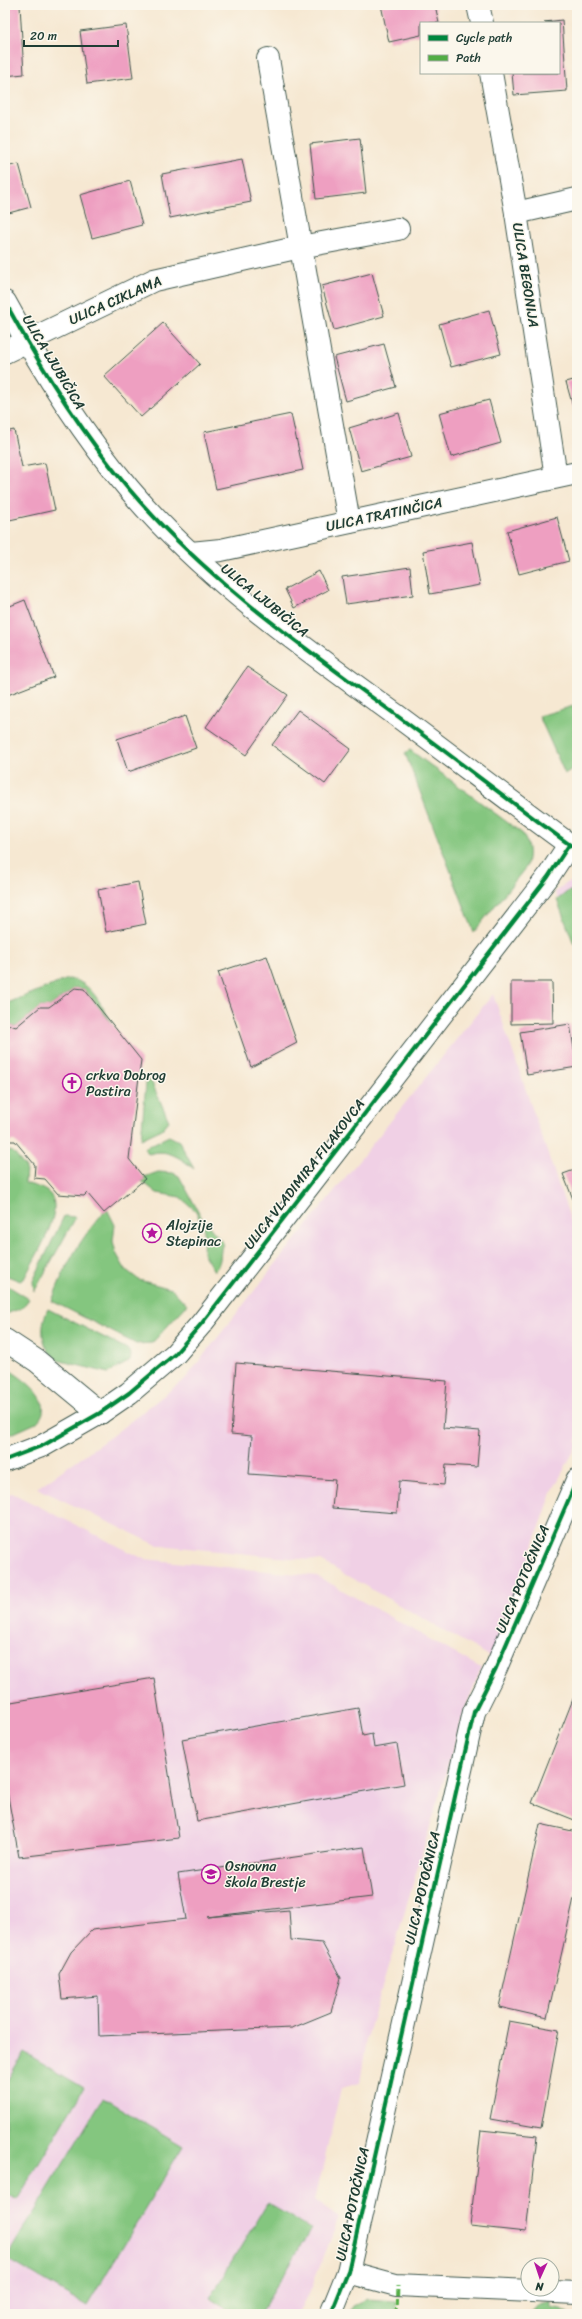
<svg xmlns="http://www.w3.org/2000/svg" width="582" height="2319" viewBox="0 0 582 2319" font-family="Sriracha,sans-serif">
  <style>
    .built { fill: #f0d0e5 }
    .green { fill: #84c67f; stroke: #52825a }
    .building { fill: #ee9fc1 }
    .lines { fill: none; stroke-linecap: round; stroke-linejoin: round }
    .minor-casing { stroke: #3f574c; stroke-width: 24 }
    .minor { stroke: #fff; stroke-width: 22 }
    .quiet { stroke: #52ad45; stroke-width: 3; stroke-dasharray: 6 3; stroke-linecap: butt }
    .cycleway-casing { stroke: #fbf7ec; stroke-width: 6 }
    .cycleway { stroke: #00873e; stroke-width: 4 }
    .labels { text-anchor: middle; stroke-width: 3; stroke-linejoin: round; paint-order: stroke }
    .street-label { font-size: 14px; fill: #1f3d34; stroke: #fbf7ec }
    .poi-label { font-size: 14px; fill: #1f3d34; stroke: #fbf7ec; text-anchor: start }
  </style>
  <rect width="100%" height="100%" fill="#fbf7ec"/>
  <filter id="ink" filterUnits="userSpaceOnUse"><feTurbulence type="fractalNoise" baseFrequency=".025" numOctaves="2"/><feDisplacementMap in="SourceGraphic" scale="8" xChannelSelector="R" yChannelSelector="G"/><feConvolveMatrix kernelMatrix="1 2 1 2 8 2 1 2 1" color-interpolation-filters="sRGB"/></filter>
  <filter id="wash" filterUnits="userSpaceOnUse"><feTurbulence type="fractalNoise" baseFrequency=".012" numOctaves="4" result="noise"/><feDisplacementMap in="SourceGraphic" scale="16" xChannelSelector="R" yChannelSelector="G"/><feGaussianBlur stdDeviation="0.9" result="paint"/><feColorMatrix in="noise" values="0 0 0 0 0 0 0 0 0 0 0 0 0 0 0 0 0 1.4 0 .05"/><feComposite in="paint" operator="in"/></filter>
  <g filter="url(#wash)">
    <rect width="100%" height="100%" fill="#f6e8d2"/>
    <g class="built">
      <path d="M577,880V951L555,892L568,882Z"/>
      <path d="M493,994L577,1239V1445L553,1490L493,1658L321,1561L157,1545L37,1488L113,1435L186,1378L266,1276Z"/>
      <path d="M12,1493L144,1559L317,1576L481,1668L465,1709L367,2038L360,2083L341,2088L315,2201L339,2218L308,2296L297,2314H10L5,2311V1495Z"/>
    </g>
    <g class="green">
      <path d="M577,705V765L565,774L539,716Z"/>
      <path d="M410,750L523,834C529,846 530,854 526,867L474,932L405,753Z"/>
      <path d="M577,889V939L574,944L557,900L567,892Z"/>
      <path d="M68,979C92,980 102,1008 113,1025L84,989L75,988L49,1007H40L16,1027L10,1025L5,1029V1004Z"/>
      <path d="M149,1080L152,1083L169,1121L162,1129L141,1139L146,1083Z"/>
      <path d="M169,1136L179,1141L194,1169C181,1158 167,1148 149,1154L144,1148Z"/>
      <path d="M5,1150L13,1152L26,1168L25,1183C34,1186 47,1188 52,1197C62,1217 33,1260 24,1279L20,1281L5,1275Z"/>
      <path d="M158,1172L173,1173L179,1176L202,1218L223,1243C218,1255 224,1259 214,1271L203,1253L204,1230L196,1211L180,1197L157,1193L139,1179Z"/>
      <path d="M107,1209L115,1225L113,1241L116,1253L125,1269L139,1280L172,1289L187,1305L152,1343L136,1344L52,1301C64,1267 82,1235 107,1209Z"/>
      <path d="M64,1216L76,1217L34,1292L33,1281Z"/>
      <path d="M5,1284L29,1299L22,1308L6,1314Z"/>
      <path d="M48,1309L127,1349L131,1355L130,1361L108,1373L57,1360C41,1347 39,1327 48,1309Z"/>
      <path d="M5,1367C20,1377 60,1401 36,1423L5,1437Z"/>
      <path d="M24,2052L84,2088L17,2200L5,2193V2084Z"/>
      <path d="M103,2098L183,2146L87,2306L6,2258Z"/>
      <path d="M267,2203L311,2229L260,2314H237L210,2298Z"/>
      <path d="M367,2299L397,2301L396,2314H349L354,2305Z"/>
      <path d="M550,2301V2307L561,2309L569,2314H530L539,2304Z"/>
    </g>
    <g id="blocks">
      <g class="building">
        <path d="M20,5L24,74L5,76V6Z"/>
        <path d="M381,5H435L439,23H421V35L389,42Z"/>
        <path d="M562,20L567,91L514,95L512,73H559V23L544,22Z"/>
        <path d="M126,25L133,78L87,84L80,31Z"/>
        <path d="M360,138L366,193L316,199L310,144Z"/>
        <path d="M242,159L251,202L170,218L162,174Z"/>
        <path d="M19,164L31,207L5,214V167Z"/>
        <path d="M130,181L142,225L92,238L80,195Z"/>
        <path d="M372,273L384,316L334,330L322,286Z"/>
        <path d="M489,310L501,354L451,367L439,324Z"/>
        <path d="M163,323L200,364L141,417L104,376Z"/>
        <path d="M384,344L396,387L346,401L334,357Z"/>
        <path d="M577,379V421L566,382Z"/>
        <path d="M489,400L501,443L451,457L439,413Z"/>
        <path d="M399,413L411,457L361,471L349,428Z"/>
        <path d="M291,414L303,470L216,489L204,432Z"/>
        <path d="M14,430L22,467L45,463L55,510L5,521V432Z"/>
        <path d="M557,517L569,561L519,574L507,531Z"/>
        <path d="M472,542L480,585L430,594L423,551Z"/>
        <path d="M410,567L413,595L346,604L342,577Z"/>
        <path d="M319,571L328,590L294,608L285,589Z"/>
        <path d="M25,600L54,677L5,696V608Z"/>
        <path d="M247,667L288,695L246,755L206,727Z"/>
        <path d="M298,710L351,749L325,784L272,745Z"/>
        <path d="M185,716L196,748L128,772L117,739Z"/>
        <path d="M138,882L146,924L106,932L98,890Z"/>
        <path d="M267,956L297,1043L251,1067L218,972Z"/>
        <path d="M511,982H552L553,1023L511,1024Z"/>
        <path d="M75,988L84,989L141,1060L129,1159L145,1179L104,1213L87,1193L84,1196L58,1194L45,1179L34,1178L35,1165L15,1141H5V1029L10,1025L16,1027L40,1007H49Z"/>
        <path d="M570,1024L577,1067L527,1075L520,1032Z"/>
        <path d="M577,1169V1209L563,1174Z"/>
        <path d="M236,1363L447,1381L443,1428L480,1431L477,1467L446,1465L444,1485L399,1481L397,1513L332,1508L335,1480L249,1474L252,1436L231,1434Z"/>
        <path d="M154,1678L179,1838L19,1857L5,1780V1703Z"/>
        <path d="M577,1689V1821L532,1803Z"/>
        <path d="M358,1708L363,1736L372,1734L374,1748L397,1744L404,1784L197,1821L182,1739Z"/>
        <path d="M540,1824L577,1832V1885L547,2018L499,2007Z"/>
        <path d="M364,1847L372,1897L207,1917L289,1910L291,1940L322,1943L341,1978L331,2012L292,2028L99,2036L98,1996L62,1999L59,1974L71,1952L92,1930L186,1919L178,1874Z"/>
        <path d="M509,2021L559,2030L541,2128L490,2119Z"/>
        <path d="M481,2130L537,2136L526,2232L470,2226Z"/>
      </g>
    </g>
  </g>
  <g filter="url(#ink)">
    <use href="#blocks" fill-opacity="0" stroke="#3f574c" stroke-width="1"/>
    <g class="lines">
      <g class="minor-casing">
        <g id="minor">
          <path d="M478,5L482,23"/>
          <path d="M268,59L349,522"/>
          <path d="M491,73L516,213L556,477"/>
          <path d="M516,213L577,199"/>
          <path d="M5,302C41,368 81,432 129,489C204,578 303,647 396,715C457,760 516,806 577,850"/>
          <path d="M5,352L154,280L300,247L398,229"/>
          <path d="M191,553L221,550L577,473"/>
          <path d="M5,1340L37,1361L100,1413"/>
          <path d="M5,1460L44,1445L100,1413L129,1393L175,1354L202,1323L259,1250L548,877L569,845"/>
          <path d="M348,2272L396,2285L577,2293"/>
          <path d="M331,2314L348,2272L474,1712L496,1668L577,1480"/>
        </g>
      </g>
      <use href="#minor" class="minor"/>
      <path class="quiet" d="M397,2314L398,2286"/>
      <g class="cycleway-casing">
        <g id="cycleway">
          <path d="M5,302C41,368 81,432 129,489C204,578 303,647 396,715C457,760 516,806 577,850"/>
          <path d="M5,1460L44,1445L100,1413L129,1393L175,1354L202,1323L259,1250L548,877L569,845"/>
          <path d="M331,2314L348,2272L474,1712L496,1668L577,1480"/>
        </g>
      </g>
      <use href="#cycleway" class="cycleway"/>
    </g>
  </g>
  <defs>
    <g id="church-ring" transform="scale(1)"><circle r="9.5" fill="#fbf7ec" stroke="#b5179e" stroke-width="1.5"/><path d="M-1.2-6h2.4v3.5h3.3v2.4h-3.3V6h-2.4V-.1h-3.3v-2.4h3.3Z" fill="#b5179e"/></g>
    <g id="sight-ring" transform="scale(1)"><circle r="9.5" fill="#fbf7ec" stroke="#b5179e" stroke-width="1.5"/><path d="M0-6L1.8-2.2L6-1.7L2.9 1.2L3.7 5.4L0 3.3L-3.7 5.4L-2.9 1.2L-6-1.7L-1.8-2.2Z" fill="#b5179e"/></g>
    <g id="school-ring" transform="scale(1)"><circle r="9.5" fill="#fbf7ec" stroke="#b5179e" stroke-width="1.5"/><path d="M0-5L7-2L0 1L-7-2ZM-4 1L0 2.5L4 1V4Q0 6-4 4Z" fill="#b5179e"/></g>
  </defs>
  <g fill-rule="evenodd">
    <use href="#church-ring" x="72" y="1083"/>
    <use href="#sight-ring" x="152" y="1233"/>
    <use href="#school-ring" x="211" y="1874"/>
  </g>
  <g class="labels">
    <g class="street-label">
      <text transform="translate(526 275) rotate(81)" y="5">ULICA BEGONIJA</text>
      <text transform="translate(115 300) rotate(-24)" y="5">ULICA CIKLAMA</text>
      <text transform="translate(54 362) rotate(59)" y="5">ULICA LJUBIČICA</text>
      <text transform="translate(384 514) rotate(-12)" y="5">ULICA TRATINČICA</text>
      <text transform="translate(265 600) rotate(39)" y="5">ULICA LJUBIČICA</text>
      <text transform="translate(304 1174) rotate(-52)" y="5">ULICA VLADIMIRA FILAKOVCA</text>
      <text transform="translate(522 1579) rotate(-67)" y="5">ULICA POTOČNICA</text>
      <text transform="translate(422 1888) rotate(-77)" y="5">ULICA POTOČNICA</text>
      <text transform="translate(352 2204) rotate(-78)" y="5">ULICA POTOČNICA</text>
    </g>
    <g class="poi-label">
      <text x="86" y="1080">crkva Dobrog<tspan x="86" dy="16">Pastira</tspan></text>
      <text x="166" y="1230">Alojzije<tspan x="166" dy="16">Stepinac</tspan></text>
      <text x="225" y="1871">Osnovna<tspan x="225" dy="16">škola Brestje</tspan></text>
    </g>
  </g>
  <rect width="582" height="2319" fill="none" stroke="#fbf7ec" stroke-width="20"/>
  <rect x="420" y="22" width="140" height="52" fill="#fbf7ec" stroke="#a3ada2"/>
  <rect x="428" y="35" width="20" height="6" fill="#00873e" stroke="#a3ada2"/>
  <text x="456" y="42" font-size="12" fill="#1f3d34">Cycle path</text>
  <rect x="428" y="55" width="20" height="6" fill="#52ad45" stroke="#a3ada2"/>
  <text x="456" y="62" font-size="12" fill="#1f3d34">Path</text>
  <g transform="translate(540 2277) rotate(183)"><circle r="19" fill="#fbf7ec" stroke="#a3ada2"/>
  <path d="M0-3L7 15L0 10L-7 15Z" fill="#b5179e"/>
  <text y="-6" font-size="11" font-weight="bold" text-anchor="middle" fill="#1f3d34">N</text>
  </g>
  <path d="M24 40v6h94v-6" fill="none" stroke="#1f3d34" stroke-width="2"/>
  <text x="30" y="40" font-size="12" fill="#1f3d34" stroke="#fbf7ec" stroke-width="3" paint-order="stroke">20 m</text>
</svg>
